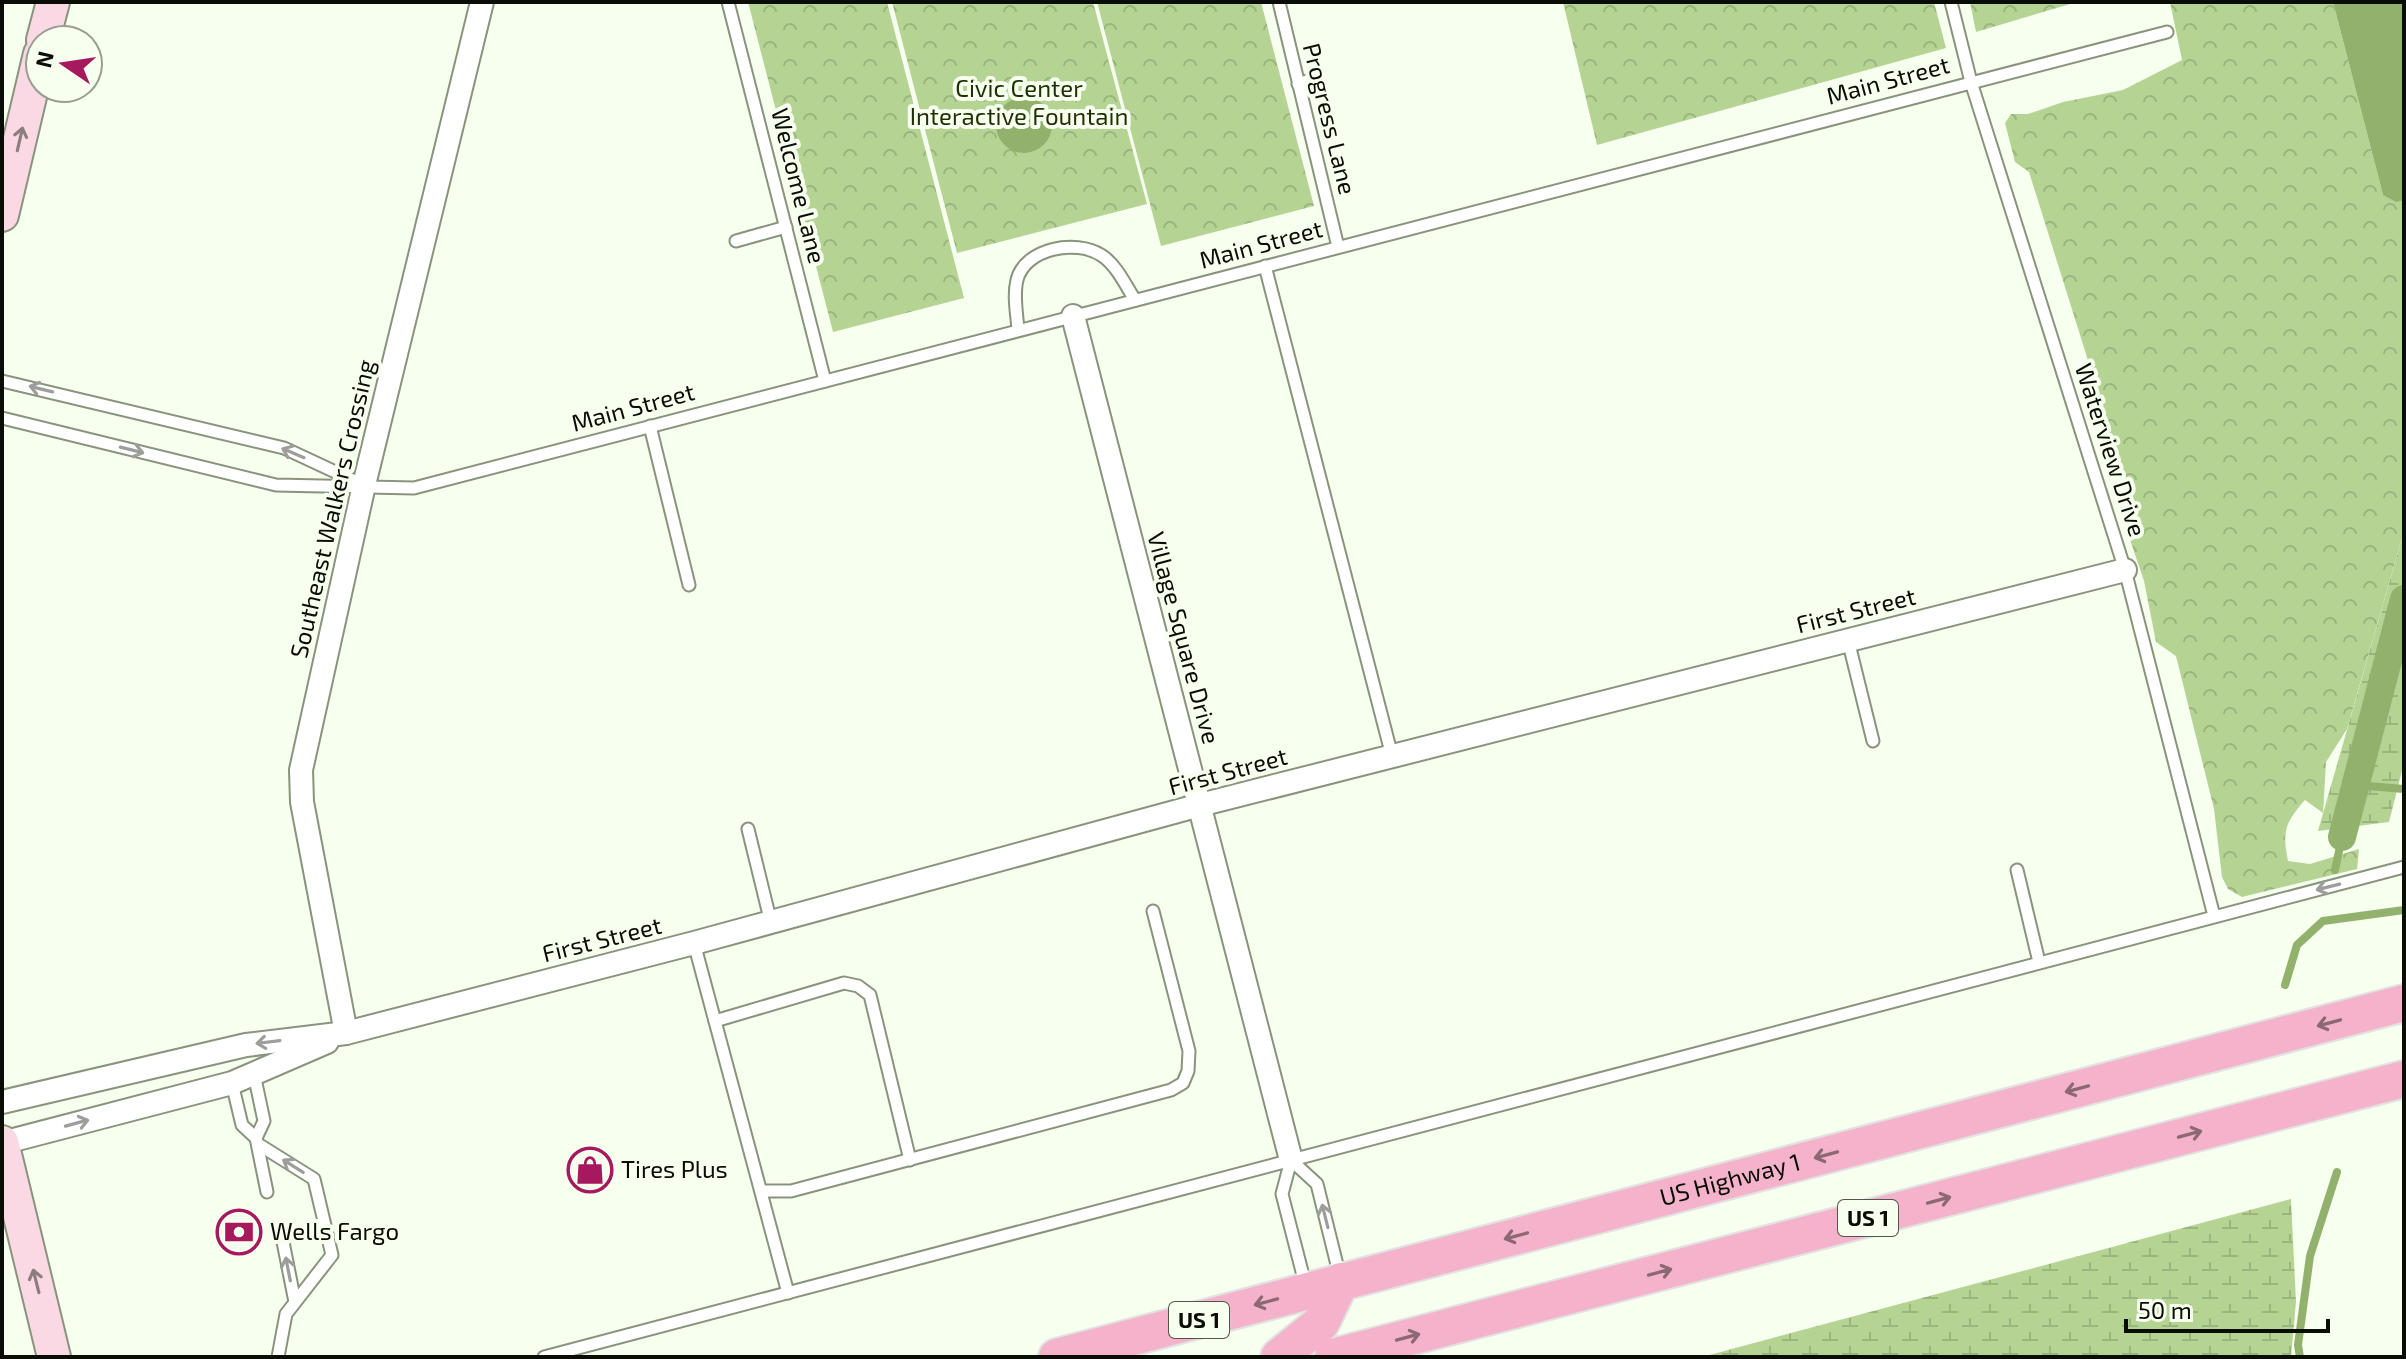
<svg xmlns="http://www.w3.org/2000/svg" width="2406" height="1359" viewBox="0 0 2406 1359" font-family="'Exo 2',sans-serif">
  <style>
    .wetland { fill: url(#wetland-marsh) }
    .park { fill: url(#park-crowns) }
    .water { fill: #91b16c }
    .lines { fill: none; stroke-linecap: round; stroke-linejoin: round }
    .stream { stroke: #91b16c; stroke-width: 8 }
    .canal { stroke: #91b16c; stroke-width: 28 }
    .service-casing { stroke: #88947c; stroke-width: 15 }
    .minor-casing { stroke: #88947c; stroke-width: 26 }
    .secondary-casing { stroke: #88947c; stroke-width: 36 }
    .primary-casing { stroke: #e1e2e1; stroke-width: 40 }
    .service { stroke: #fff; stroke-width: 11 }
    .minor { stroke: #fff; stroke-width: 22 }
    .secondary { stroke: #fad9e5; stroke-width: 32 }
    .primary { stroke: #f5b3cb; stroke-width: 36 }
    .oneway { stroke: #8e7d80 }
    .oneway2 { stroke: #9d9e9b }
    .oneway3 { stroke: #8b6872 }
    .labels { text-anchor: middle; stroke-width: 8; stroke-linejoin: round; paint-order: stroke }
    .shield { fill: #f7ffef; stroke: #50564b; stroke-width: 2 }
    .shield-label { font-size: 22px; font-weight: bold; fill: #090d05 }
    .street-label { font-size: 24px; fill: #090d05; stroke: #f7ffef }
    .park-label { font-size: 24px; fill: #1d3000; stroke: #f7ffef }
    .poi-label { font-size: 24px; fill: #090d05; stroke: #f7ffef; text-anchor: start }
  </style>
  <defs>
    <pattern id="wetland-marsh" width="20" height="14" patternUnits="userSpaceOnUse" patternTransform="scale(2)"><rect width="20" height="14" fill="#b5d494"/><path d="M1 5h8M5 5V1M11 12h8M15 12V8" fill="none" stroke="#9ab57e"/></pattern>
    <pattern id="park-crowns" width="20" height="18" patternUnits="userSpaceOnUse" patternTransform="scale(2)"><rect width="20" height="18" fill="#b5d494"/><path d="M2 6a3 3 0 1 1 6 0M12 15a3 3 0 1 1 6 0" fill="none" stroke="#9ab57e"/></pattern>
  </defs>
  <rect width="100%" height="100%" fill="#f7ffef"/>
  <g class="wetland">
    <path d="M2404,531V763L2389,822L2318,831Z"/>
    <path d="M2291,1199L2296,1302L2291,1357H1702Z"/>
  </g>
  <g class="park">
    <path d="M748,2H887L964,298L833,332Z"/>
    <path d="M892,2H1093L1147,204L957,253Z"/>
    <path d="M1097,2H1261L1314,206L1161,246Z"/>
    <path d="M1563,2H1934L1946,48L1597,145Z"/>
    <path d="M1970,2H2077L1976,32Z"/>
    <path d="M2170,2H2333L2383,195L2404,200V531L2347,729L2326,762L2323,813L2305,800C2285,823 2282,831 2288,861L2310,864L2359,849L2357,869L2242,897L2228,889L2222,877L2214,809L2176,656L2156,642L2144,581L2123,519L2130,512L2086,354L2029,172L2015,162L2005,123L2011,114H2028L2063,102L2123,90L2182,60Z"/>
  </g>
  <g class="water">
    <path d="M2333,2H2404V200L2396,202L2383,195Z"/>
    <circle cx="1024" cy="125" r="28"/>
  </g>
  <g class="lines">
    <g class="stream">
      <path d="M2356,785L2404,789"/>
      <path d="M2335,870L2342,837"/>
      <path d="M2285,985L2297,945L2323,921L2404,910"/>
      <path d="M2300,1357L2298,1345L2310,1256L2337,1172"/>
    </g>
    <path class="canal" d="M2342,837L2404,599"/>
    <g class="service-casing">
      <g id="service">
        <path d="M728,2L825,381"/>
        <path d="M1279,2L1338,247"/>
        <path d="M1951,2L1971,82L2125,570L2214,916"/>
        <path d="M1298,84L1316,78"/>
        <path d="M736,241L786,227"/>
        <path d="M1265,266L1392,756"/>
        <path d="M1018,330C1017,314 1013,296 1017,280C1025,248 1076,239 1101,255C1116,264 1126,286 1135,300"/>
        <path d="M2,381L284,448L359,483"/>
        <path d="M2,418L276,485L414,488L2167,32"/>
        <path d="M650,426L689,585"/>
        <path d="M1848,640L1873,741"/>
        <path d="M748,829L771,923"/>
        <path d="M2017,870L2039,962"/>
        <path d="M694,943L788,1293"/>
        <path d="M715,1021L844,983L858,986L870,995L910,1160"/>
        <path d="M254,1074L264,1121L256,1138"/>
        <path d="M232,1083L242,1125L256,1138L267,1192"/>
        <path d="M258,1144L314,1179L332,1255L286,1314L278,1357"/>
        <path d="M1291,1160L1282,1194L1306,1287"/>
        <path d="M1291,1160L1317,1184L1340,1277"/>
        <path d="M761,1191H791L1171,1090L1183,1083L1188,1071L1189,1051L1153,911"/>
        <path d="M282,1237L295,1302"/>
        <path d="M544,1357L2404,867"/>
      </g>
    </g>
    <g class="minor-casing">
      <g id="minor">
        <path d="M1073,316L1291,1160"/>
        <path d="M346,1033L302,802L301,770L364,485L482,2"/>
        <path d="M2,1102L246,1045L346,1033L694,943L1200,805L2125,570"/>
        <path d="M2,1143L232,1083L327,1042"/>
      </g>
    </g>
    <g class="secondary-casing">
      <g id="secondary">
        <path d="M43,40L53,2"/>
        <path d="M2,215L40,54"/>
        <path d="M2,1142L54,1357"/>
      </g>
    </g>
    <g class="primary-casing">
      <g id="primary">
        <path id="s1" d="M1057,1357L2404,1003"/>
        <path d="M1279,1357L1321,1323L1341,1281"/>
        <path d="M1333,1357L2404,1079"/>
      </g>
    </g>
    <use href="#service" class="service"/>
    <use href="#minor" class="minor"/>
    <use href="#secondary" class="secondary"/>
    <use href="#primary" class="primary"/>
  </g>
  <defs><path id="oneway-shaft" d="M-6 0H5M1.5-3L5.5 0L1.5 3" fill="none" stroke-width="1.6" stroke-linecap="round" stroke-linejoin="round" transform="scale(2)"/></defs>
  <g class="oneway">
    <use href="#oneway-shaft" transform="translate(20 139) rotate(-77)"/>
    <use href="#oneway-shaft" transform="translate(36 1281) rotate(-104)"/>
  </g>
  <g class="oneway2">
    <use href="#oneway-shaft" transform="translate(41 389) rotate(-166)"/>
    <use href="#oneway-shaft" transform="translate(132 450) rotate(14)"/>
    <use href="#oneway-shaft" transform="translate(293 453) rotate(-157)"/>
    <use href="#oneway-shaft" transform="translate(2328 887) rotate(166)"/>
    <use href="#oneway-shaft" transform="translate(268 1042) rotate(173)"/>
    <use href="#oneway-shaft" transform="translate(77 1123) rotate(-15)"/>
    <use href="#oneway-shaft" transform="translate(293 1166) rotate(-148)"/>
    <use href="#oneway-shaft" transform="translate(1325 1216) rotate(-104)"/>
    <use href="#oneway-shaft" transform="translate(288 1269) rotate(-101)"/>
  </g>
  <g class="oneway3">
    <use href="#oneway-shaft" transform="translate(2329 1023) rotate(165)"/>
    <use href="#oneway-shaft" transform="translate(2077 1089) rotate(165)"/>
    <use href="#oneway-shaft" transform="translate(2190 1134) rotate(-15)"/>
    <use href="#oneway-shaft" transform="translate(1826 1155) rotate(165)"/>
    <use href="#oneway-shaft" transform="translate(1939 1200) rotate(-15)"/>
    <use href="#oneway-shaft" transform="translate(1516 1236) rotate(165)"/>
    <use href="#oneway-shaft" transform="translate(1660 1272) rotate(-15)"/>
    <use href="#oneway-shaft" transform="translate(1266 1302) rotate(165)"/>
    <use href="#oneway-shaft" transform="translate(1408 1337) rotate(-15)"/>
  </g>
  <defs>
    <g id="shop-ring" transform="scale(2.3)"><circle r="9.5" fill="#f7ffef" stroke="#a6195e" stroke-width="1.5"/><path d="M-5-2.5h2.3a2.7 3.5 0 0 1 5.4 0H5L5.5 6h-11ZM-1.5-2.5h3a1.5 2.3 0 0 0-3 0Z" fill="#a6195e"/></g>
    <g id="bank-ring" transform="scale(2.3)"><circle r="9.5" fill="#f7ffef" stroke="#a6195e" stroke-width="1.5"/><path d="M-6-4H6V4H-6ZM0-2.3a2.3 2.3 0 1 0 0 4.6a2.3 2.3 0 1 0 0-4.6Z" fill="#a6195e"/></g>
  </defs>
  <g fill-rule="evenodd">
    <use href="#shop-ring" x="590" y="1170"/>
    <use href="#bank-ring" x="239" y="1232"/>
  </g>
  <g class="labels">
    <g class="shield">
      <rect x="1838" y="1200" width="60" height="36" rx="6"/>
      <rect x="1169" y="1302" width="60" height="36" rx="6"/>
    </g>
    <g class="shield-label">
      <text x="1868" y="1226">US 1</text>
      <text x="1199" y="1328">US 1</text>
    </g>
    <g class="street-label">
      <text transform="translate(1888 81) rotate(-15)" y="8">Main Street</text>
      <text transform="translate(1329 119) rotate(76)" y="8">Progress Lane</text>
      <text transform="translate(798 186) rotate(76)" y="8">Welcome Lane</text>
      <text transform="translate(1261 245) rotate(-15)" y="8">Main Street</text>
      <text transform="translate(633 408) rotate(-15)" y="8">Main Street</text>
      <text transform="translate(2110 450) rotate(72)" y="8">Waterview Drive</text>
      <text transform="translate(333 509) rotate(-77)" y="8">Southeast Walkers Crossing</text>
      <text transform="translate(1856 611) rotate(-14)" y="8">First Street</text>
      <text transform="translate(1183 638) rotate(75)" y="8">Village Square Drive</text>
      <text transform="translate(1228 772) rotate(-15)" y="8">First Street</text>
      <text transform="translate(602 940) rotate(-14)" y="8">First Street</text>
      <text dy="8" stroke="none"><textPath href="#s1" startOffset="696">US Highway 1</textPath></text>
    </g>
    <g class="park-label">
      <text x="1019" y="97">Civic Center<tspan x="1019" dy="28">Interactive Fountain</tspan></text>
    </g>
    <g class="poi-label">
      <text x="621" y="1178">Tires Plus</text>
      <text x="270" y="1240">Wells Fargo</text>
    </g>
  </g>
  <rect width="2406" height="1359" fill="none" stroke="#090d05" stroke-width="8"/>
  <g transform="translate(64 64) rotate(283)"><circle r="38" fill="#f7ffef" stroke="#989e91" stroke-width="2"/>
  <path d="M0-6L14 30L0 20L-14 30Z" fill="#a6195e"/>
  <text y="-12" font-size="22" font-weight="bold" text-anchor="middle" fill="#090d05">N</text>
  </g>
  <path d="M2126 1319v12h202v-12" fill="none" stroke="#090d05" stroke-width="4"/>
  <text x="2138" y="1319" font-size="24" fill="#090d05" stroke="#f7ffef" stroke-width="6" paint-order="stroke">50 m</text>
</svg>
